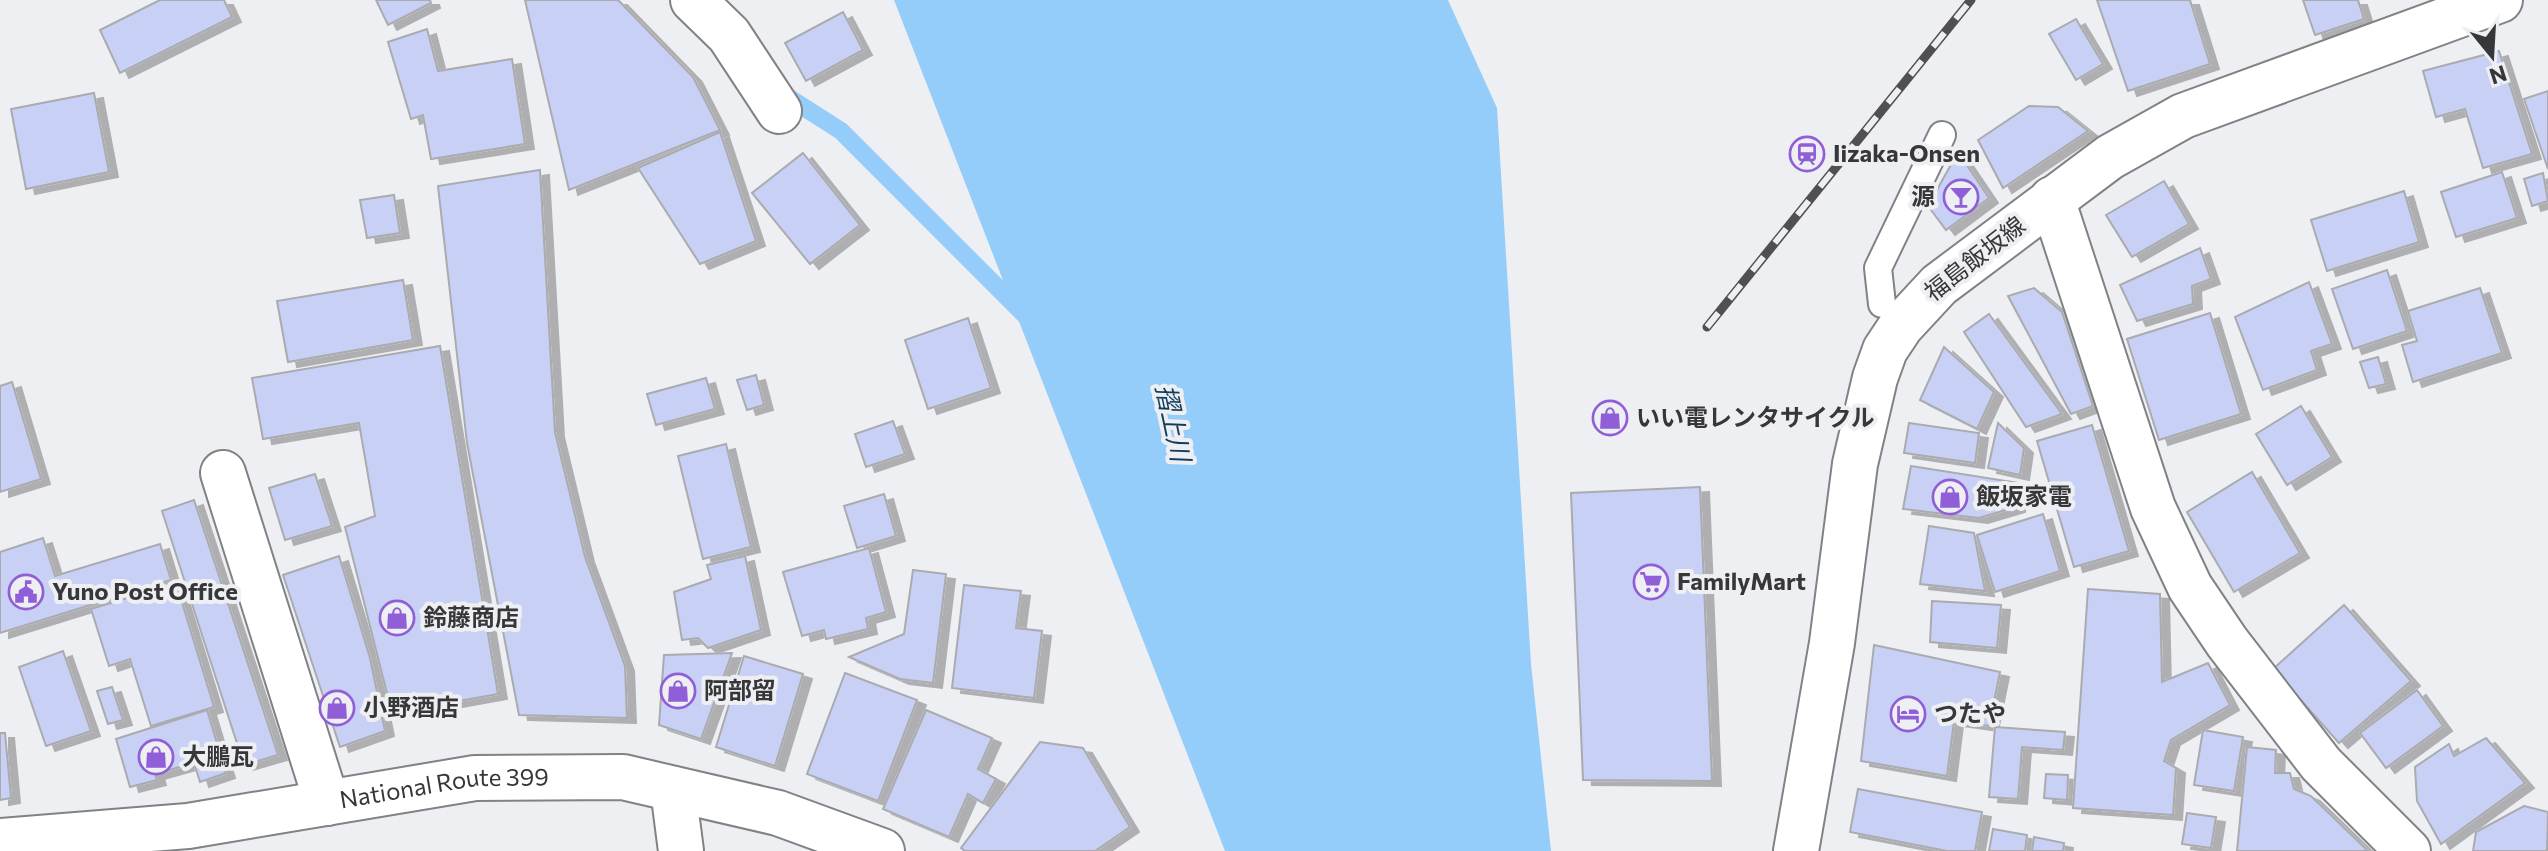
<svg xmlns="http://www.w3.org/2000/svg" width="2548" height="851" viewBox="0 0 2548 851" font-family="Commissioner,'Noto Sans JP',sans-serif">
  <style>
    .water { fill: #94cdfa }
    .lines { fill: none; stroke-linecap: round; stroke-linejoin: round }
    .stream { stroke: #94cdfa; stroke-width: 18 }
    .building { fill: #c8d1f5; stroke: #aaabaf; stroke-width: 2; filter: url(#shadow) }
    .lane-casing { stroke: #818285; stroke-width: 30 }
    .street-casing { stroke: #818285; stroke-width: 48 }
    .primary-casing { stroke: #818285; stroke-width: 48 }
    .highway-casing { stroke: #818285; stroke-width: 48 }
    .lane { stroke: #fff; stroke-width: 26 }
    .street { stroke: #fff; stroke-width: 44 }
    .primary { stroke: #fff; stroke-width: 44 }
    .highway { stroke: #fff; stroke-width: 44 }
    .rail-casing { stroke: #505053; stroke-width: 9 }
    .rail { stroke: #eeeff3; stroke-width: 6; stroke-dasharray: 18; stroke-linecap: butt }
    .labels { text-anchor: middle; stroke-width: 8; stroke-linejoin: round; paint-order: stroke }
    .poi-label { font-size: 24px; font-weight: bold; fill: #373739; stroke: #eeeff3; text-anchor: start }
    .street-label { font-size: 24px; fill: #373739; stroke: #eeeff3 }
    .water-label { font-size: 26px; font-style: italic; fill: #113d5a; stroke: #eeeff3 }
  </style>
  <defs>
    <filter id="shadow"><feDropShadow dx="9" dy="5" stdDeviation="0" flood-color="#0004"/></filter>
  </defs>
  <rect width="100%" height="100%" fill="#eeeff3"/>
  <path class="water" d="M894,0H1448L1497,108L1531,664L1551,851H1225Z"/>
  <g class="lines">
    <path class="stream" d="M780,92L841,131L1029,319"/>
  </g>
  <g class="building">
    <path d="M160,0H224L232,17L120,73L100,30Z"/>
    <path d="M376,0H430L431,3L388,25Z"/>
    <path d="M525,0H618L693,77L720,130L569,190Z"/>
    <path d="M2097,0H2190L2210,64L2128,91Z"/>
    <path d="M2303,0H2358L2364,19L2315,35Z"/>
    <path d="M843,12L863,50L806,81L785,43Z"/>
    <path d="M2076,19L2103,64L2076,80L2049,34Z"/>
    <path d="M427,29L438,71L512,59L525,144L431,159L423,115L411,119L388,42Z"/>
    <path d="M2499,51L2532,154L2483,168L2465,109L2436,117L2423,71Z"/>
    <path d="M2548,91V169L2524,99Z"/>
    <path d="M94,93L109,172L26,189L11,109Z"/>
    <path d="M2029,106L2058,107L2088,131L2003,188L1978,140Z"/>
    <path d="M720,132L756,241L700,264L638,168Z"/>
    <path d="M1958,152L1989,198L1946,230L1928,206Z"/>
    <path d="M803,153L860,225L810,264L752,193Z"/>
    <path d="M540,170L555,432L585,557L625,666L627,718L519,715L467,443L438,186Z"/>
    <path d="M2502,172L2517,218L2456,237L2441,192Z"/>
    <path d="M2543,173L2548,201L2532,206L2524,179Z"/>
    <path d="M2164,181L2189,224L2132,257L2106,215Z"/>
    <path d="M2404,191L2419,242L2327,271L2311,220Z"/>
    <path d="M394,195L400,233L367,238L360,200Z"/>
    <path d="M2200,248L2211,279L2192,286L2193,304L2137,321L2120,285Z"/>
    <path d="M2387,270L2407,331L2353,349L2332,289Z"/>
    <path d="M403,280L413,340L288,362L277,301Z"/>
    <path d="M2309,282L2332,344L2311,351L2317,370L2263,390L2235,317Z"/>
    <path d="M2034,288L2062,312L2093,406L2071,414L2008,296Z"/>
    <path d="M2480,288L2502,353L2413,382L2402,345L2417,341L2408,311Z"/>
    <path d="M2210,313L2241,414L2159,440L2127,339Z"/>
    <path d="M1989,314L2062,414L2026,427L1964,332Z"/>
    <path d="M968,318L991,388L928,409L905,340Z"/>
    <path d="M440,346L498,694L392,713L345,527L375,516L359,423L263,439L252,378Z"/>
    <path d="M1944,347L1994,392L1977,429L1920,400Z"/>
    <path d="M2378,357L2386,384L2369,388L2360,362Z"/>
    <path d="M756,375L764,405L747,410L737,380Z"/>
    <path d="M706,378L715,409L656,425L647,394Z"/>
    <path d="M12,382L41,479L0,492V386Z"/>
    <path d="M2301,406L2332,457L2287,485L2256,434Z"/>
    <path d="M893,421L905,454L866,467L855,434Z"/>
    <path d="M1909,423L1979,433L1975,463L1904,453Z"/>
    <path d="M1998,423L2024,448L2020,475L1988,468Z"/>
    <path d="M2092,425L2129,551L2074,567L2037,441Z"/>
    <path d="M726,444L751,547L703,559L678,456Z"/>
    <path d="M1911,466L2019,483L2016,507L1979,518L1903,509Z"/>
    <path d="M2252,472L2300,553L2234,592L2187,512Z"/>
    <path d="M315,474L332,526L285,540L269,488Z"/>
    <path d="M1700,487L1712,781L1583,780L1571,493Z"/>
    <path d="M884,494L896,536L857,548L844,506Z"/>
    <path d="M194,500L278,755L244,765L162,511Z"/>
    <path d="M2043,514L2060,571L1995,592L1977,535Z"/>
    <path d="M1929,526L1974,533L1985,591L1920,584Z"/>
    <path d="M43,538L55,576L160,544L171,580L0,633V552Z"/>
    <path d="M869,548L886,612L866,618L868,629L826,639L824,630L802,636L783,572Z"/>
    <path d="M339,556L370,658L385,731L340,747L283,575Z"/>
    <path d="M745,556L761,630L708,648L698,638L682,640L674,592L711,579L707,565Z"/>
    <path d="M913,570L946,574L933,683L900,679L849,657L904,634Z"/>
    <path d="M176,583L214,707L151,726L130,659L109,666L91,609Z"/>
    <path d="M964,585L1021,591L1016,628L1042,631L1034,698L952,688Z"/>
    <path d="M2088,589L2160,594L2162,682L2208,663L2230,705L2171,740L2164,761L2176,768L2173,815L2073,808Z"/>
    <path d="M1932,601L2001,605L1997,648L1930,642Z"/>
    <path d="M2344,605L2411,681L2339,743L2273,669Z"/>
    <path d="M1874,645L2000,672L1989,726L1954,721L1947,776L1861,761Z"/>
    <path d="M63,651L91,731L46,746L19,667Z"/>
    <path d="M732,653L701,739L659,725L664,655Z"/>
    <path d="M744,656L803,674L775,766L716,747Z"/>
    <path d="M845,673L917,700L878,801L807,774Z"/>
    <path d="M112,687L123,720L108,724L97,691Z"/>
    <path d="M2417,690L2443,726L2386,768L2360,733Z"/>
    <path d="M207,710L226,773L200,782L194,763L155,774L157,780L130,787L116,739Z"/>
    <path d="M926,710L992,738L978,769L996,779L983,803L968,794L949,837L883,809Z"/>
    <path d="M1995,727L2065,732L2063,750L2022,747L2018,799L1989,797Z"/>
    <path d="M2203,730L2243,737L2234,791L2194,785Z"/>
    <path d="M0,733H5L11,798L0,800Z"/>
    <path d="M2486,738L2525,783L2441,844L2417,801L2415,767L2449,744L2454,756Z"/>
    <path d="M1040,742L1083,748L1130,827L1095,851H965L961,848Z"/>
    <path d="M2247,747L2276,750L2275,773H2290L2294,789L2311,796L2368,851H2237Z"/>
    <path d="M2046,774L2068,775L2067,800L2044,798Z"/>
    <path d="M1858,789L1982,812L1975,851H1947L1850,832Z"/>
    <path d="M2524,806L2548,812L2547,851H2473L2476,832Z"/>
    <path d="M2187,813L2216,817L2211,848L2182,844Z"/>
    <path d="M1993,829L2027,835L2025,851H1989Z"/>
    <path d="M2034,837L2064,843L2063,851H2032Z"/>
  </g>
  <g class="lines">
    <g class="lane-casing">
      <path id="lane" d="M1882,304L1878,268L1942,135"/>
    </g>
    <g class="street-casing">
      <g id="street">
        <path d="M693,0L729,35L779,111"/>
        <path d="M2052,199L2153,508L2190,587L2227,642L2321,764L2408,851"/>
        <path d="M223,473L327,803"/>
        <path d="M673,789L681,851"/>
      </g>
    </g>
    <g class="primary-casing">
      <path id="primary" d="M1796,851L1832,643L1855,464L1875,378L1885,350L1901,326L1939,285L2110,157L2183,116L2500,0"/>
    </g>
    <g class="highway-casing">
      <g id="highway">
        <path id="s1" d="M0,841L188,826L475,778L623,777L778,813L882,851"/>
      </g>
    </g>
    <use href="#lane" class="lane"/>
    <use href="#street" class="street"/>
    <use href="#primary" class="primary"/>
    <use href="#highway" class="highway"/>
    <g class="rail-casing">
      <path id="rail" d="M1707,327L1971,0"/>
    </g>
    <use href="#rail" class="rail"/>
  </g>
  <defs>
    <g id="station-ring" transform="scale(1.8)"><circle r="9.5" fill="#eeeff3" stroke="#905ed7" stroke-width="1.5"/><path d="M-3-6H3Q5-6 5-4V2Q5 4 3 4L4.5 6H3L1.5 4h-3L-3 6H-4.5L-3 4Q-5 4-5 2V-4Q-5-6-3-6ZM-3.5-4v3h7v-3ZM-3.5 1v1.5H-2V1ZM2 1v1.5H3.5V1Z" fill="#905ed7"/></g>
    <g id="bar-ring" transform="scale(1.8)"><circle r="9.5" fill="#eeeff3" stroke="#905ed7" stroke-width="1.5"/><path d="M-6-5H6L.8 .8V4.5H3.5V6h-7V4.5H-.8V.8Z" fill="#905ed7"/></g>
    <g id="shop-ring" transform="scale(1.8)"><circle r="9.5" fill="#eeeff3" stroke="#905ed7" stroke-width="1.5"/><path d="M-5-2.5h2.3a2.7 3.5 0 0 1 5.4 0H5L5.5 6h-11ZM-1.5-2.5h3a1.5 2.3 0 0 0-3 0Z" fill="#905ed7"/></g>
    <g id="supermarket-ring" transform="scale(1.8)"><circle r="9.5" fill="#eeeff3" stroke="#905ed7" stroke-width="1.5"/><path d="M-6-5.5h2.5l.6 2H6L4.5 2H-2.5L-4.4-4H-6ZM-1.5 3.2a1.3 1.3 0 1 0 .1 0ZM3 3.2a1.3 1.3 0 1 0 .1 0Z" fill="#905ed7"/></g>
    <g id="civic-ring" transform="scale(1.8)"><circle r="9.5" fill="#eeeff3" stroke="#905ed7" stroke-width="1.5"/><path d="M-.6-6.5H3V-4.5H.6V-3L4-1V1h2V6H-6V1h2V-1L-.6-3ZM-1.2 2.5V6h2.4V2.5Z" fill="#905ed7"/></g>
    <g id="hotel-ring" transform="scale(1.8)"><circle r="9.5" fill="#eeeff3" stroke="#905ed7" stroke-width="1.5"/><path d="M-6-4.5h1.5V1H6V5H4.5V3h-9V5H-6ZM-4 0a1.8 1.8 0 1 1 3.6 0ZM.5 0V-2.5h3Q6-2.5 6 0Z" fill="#905ed7"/></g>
  </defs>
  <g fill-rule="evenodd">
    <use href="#station-ring" x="1807" y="154"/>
    <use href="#bar-ring" x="1961" y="197"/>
    <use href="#shop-ring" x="1610" y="418"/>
    <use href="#shop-ring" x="1950" y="497"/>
    <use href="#supermarket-ring" x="1651" y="582"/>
    <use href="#civic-ring" x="26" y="592"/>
    <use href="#shop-ring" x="397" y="618"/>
    <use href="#shop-ring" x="678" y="691"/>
    <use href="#shop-ring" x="337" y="708"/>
    <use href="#hotel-ring" x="1908" y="714"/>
    <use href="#shop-ring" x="156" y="757"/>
  </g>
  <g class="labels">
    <g class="poi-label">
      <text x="1833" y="162">Iizaka-Onsen</text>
      <text x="1935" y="205" text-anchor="end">源</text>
      <text x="1636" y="426">いい電レンタサイクル</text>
      <text x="1976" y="505">飯坂家電</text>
      <text x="1677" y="590">FamilyMart</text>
      <text x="52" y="600">Yuno Post Office</text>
      <text x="423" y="626">鈴藤商店</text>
      <text x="704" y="699">阿部留</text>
      <text x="363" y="716">小野酒店</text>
      <text x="1934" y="722">つたや</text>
      <text x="182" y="765">大鵬瓦</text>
    </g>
    <g class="street-label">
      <text transform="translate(1975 259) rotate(-38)" y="8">福島飯坂線</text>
      <text dy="8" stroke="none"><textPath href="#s1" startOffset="448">National Route 399</textPath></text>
    </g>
    <g class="water-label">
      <text transform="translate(1173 423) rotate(78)" y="9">摺上川</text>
    </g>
  </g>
  <g transform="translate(2492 56) rotate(162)" stroke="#eeeff3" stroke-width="6" paint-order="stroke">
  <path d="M0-6L14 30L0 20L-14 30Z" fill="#373739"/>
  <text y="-12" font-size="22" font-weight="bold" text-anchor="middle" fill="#373739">N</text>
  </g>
</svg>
